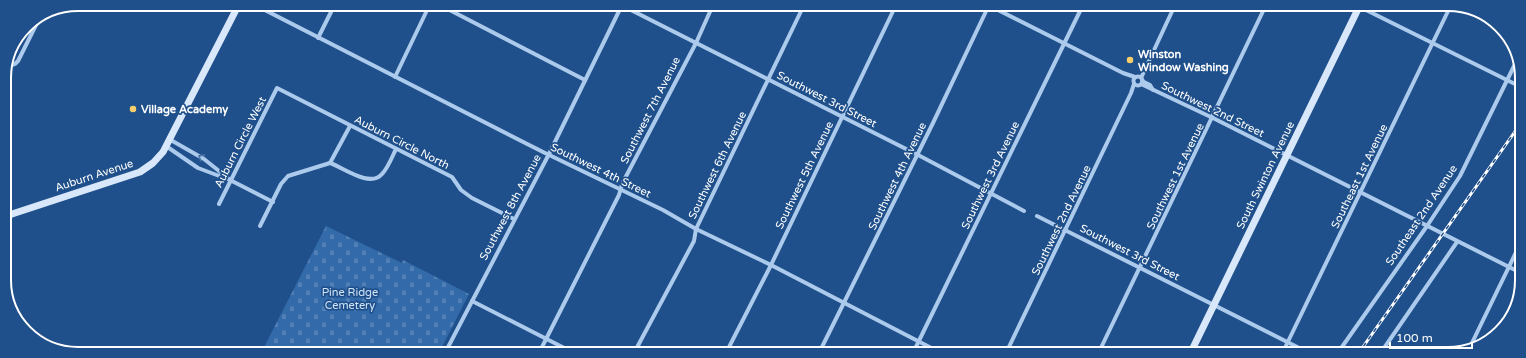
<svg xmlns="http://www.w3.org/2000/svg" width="1526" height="358" viewBox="0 0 1526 358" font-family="'Varela Round',sans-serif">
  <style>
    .cemetery { fill: url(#cemetery-stones) }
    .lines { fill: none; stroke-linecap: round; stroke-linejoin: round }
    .street { stroke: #accaec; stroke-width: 4 }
    .secondary { stroke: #d8e7f9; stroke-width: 7 }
    .rail-casing { stroke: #fff; stroke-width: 3 }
    .rail { stroke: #1f508b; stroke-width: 1.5; stroke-dasharray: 4.5; stroke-linecap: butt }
    .oneway { stroke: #4975a8 }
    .poi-dot { fill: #f9ce6c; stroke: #1f508b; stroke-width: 1.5 }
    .labels { text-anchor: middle; stroke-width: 3.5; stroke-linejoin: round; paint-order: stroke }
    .poi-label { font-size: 11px; font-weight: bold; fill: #fff; stroke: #1f508b; text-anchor: start }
    .street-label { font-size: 11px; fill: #fff; stroke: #1f508b }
    .park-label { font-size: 11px; fill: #d1e4f8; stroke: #1f508b }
    .rim { fill: none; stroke: #fff; stroke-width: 2 }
  </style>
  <defs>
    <pattern id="cemetery-stones" width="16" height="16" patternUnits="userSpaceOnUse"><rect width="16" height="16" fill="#336aa9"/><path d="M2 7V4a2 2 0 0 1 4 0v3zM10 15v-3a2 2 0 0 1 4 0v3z" fill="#5280b6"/></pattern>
  </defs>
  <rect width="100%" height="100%" fill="#1f508b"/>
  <path class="cemetery" d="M326,226L402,263L403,260L469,294L439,353H261Z"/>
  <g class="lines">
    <g class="street">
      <path d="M253,4L543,152L663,210L696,229L771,265L941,353"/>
      <path d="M438,4L585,80"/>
      <path d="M621,5L920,156L1024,211"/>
      <path d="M988,5L1123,73L1135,77"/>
      <path d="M1358,6L1521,87"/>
      <path d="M318,38L335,4"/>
      <path d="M7,67L15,64L18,61L41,15"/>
      <circle cx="1138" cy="81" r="4.5"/>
      <path d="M395,77L430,4"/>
      <path d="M1141,78L1175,5"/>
      <path d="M1142,81L1150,85L1153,90"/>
      <path d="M1141,84L1213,118L1521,273"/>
      <path d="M169,139L204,159L229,179"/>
      <path d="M166,146L198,168L230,180L273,202"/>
      <path d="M330,163L350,126"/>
      <path d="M219,204L277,88L452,177L461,190L472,198L514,219"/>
      <path d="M1037,216L1311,354"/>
      <path d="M260,226L281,184L288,176L330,163C344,168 370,188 382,174C388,168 392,157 396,149"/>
      <path d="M472,301L574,353"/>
      <path d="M1470,347L1521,242"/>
      <path d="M445,353L549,154L622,5"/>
      <path d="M539,353L619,195L622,184L696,43L713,5"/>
      <path d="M634,353L694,241L696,229L804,5"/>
      <path d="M726,353L771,265L896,5"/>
      <path d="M819,353L933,123L989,5"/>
      <path d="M913,353L1083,5"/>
      <path d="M1006,353L1131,93L1134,84"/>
      <path d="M1098,354L1266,5"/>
      <path d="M1282,354L1451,5"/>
      <path d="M1337,354L1427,226L1460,176L1518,58"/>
      <path d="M1380,354L1457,242"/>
    </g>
    <g class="secondary">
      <path d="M5,217L12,214L140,172L153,163L163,152L239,4"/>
      <path d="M1190,354L1360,5"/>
    </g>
    <g class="rail-casing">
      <path id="rail" d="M1358,354L1521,123"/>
    </g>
    <use href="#rail" class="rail"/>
  </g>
  <defs><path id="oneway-chevron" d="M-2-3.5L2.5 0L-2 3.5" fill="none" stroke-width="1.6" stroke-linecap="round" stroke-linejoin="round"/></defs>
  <use class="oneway" href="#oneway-chevron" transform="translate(201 157) rotate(-148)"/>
  <g class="poi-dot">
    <circle cx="1130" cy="60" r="4"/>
    <circle cx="133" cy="109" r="4"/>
  </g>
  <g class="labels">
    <g class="poi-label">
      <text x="1138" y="58">Winston<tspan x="1138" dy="13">Window Washing</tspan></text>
      <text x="141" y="113">Village Academy</text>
    </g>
    <g class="street-label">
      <text transform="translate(827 99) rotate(27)" y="4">Southwest 3rd Street</text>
      <text transform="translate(1213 109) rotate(26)" y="4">Southwest 2nd Street</text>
      <text transform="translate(650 110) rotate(-63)" y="4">Southwest 7th Avenue</text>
      <text transform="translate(240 142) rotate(-63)" y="4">Auburn Circle West</text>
      <text transform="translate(402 142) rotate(27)" y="4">Auburn Circle North</text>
      <text transform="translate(717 165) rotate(-64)" y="4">Southwest 6th Avenue</text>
      <text transform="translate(601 170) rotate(26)" y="4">Southwest 4th Street</text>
      <text transform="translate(94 175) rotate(-18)" y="4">Auburn Avenue</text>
      <text transform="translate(804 175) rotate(-64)" y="4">Southwest 5th Avenue</text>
      <text transform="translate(990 175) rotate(-64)" y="4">Southwest 3rd Avenue</text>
      <text transform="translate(1265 175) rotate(-64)" y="4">South Swinton Avenue</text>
      <text transform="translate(897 176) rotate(-64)" y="4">Southwest 4th Avenue</text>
      <text transform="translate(1175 176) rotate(-64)" y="4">Southwest 1st Avenue</text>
      <text transform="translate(1359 176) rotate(-64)" y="4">Southeast 1st Avenue</text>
      <text transform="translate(510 207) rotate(-62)" y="4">Southwest 8th Avenue</text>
      <text transform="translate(1421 215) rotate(-56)" y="4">Southeast 2nd Avenue</text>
      <text transform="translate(1061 220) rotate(-64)" y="4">Southwest 2nd Avenue</text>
      <text transform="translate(1130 252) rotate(27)" y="4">Southwest 3rd Street</text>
    </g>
    <g class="park-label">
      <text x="350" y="296">Pine Ridge<tspan x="350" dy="13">Cemetery</tspan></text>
    </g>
  </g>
  <path d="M0 0H1526V358H0ZM78 11H1448A67 67 0 0 1 1515 78V280A67 67 0 0 1 1448 347H78A67 67 0 0 1 11 280V78A67 67 0 0 1 78 11Z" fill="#1f508b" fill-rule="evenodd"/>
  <path class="rim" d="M78 11H1448A67 67 0 0 1 1515 78V280A67 67 0 0 1 1448 347H78A67 67 0 0 1 11 280V78A67 67 0 0 1 78 11Z"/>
  <path d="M1390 342v6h82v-6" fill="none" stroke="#ffffff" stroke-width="2"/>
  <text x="1396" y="342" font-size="12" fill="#ffffff" stroke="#1f508b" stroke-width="3" paint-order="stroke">100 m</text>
</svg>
